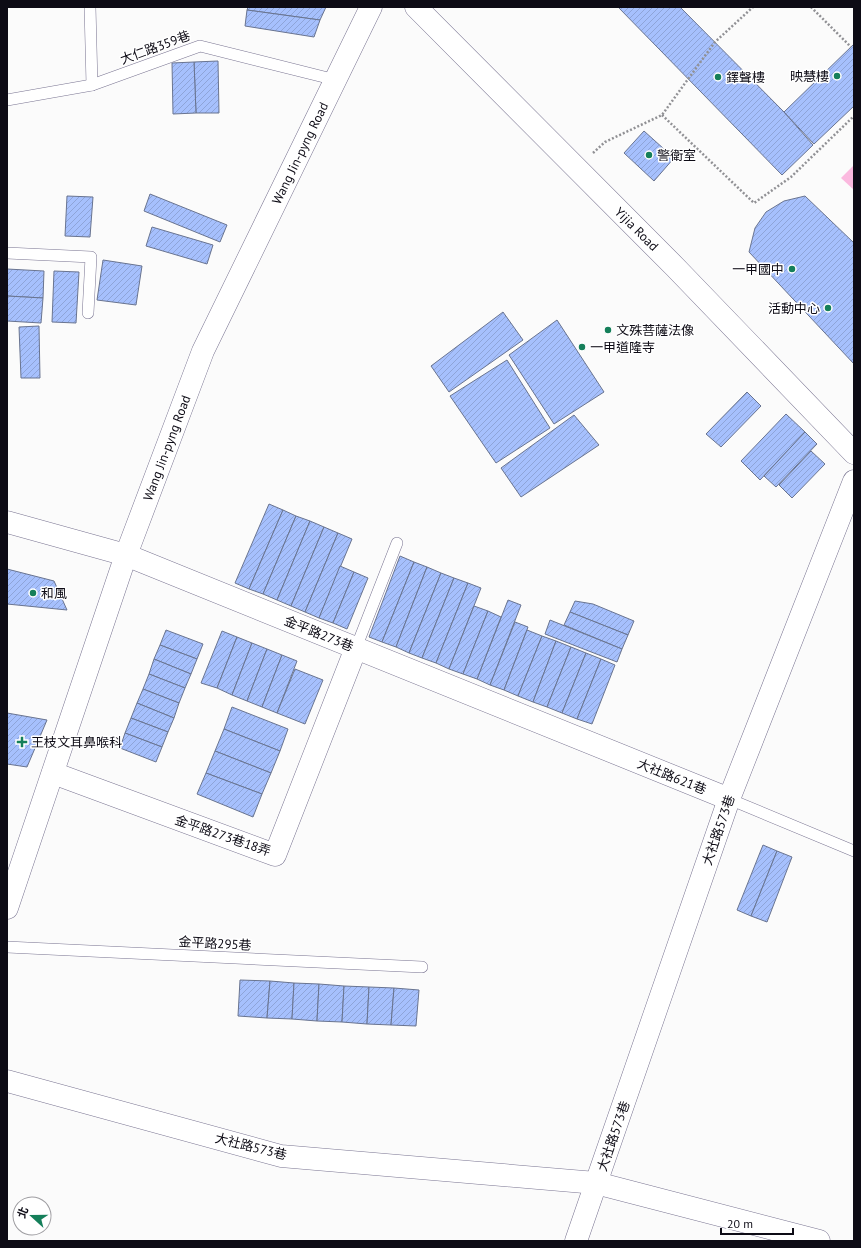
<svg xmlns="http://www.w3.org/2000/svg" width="861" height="1248" viewBox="0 0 861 1248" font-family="'PT Sans','Noto Sans TC',sans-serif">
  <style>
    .garden { fill: #fbb9df }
    .building { fill: url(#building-hatch); stroke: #697490 }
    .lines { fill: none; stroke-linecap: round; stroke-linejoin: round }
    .lane-casing { stroke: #7a7592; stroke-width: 12 }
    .street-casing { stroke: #7a7592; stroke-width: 23 }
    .secondary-casing { stroke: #7a7592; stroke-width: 23 }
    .path { stroke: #919195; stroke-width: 2.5; stroke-dasharray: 2 2; stroke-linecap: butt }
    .lane { stroke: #fff; stroke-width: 11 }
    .street { stroke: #fff; stroke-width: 22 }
    .secondary { stroke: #fff; stroke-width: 22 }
    .poi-dot { fill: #157f5a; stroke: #fff; stroke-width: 1.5 }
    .labels { text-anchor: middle; stroke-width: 3; stroke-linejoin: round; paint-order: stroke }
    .street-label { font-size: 13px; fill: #0d0b15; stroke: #fff }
    .poi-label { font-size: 13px; fill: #0d0b15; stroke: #fff; text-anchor: start }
  </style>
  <defs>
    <pattern id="building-hatch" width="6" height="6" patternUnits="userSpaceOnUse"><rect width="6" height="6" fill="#a6c0fd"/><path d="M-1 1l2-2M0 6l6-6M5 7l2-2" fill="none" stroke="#8ea4d8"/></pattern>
  </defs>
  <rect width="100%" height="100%" fill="#fbfbfb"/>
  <path class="garden" d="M854,165V190L841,178Z"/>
  <g class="building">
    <path d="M248,7H326L320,20L247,10Z"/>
    <path d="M618,7H680L784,112L813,145L782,175Z"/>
    <path d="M247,10L320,20L314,37L245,26Z"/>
    <path d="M854,44V106L814,144L784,112Z"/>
    <path d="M218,61L219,113H196L194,62Z"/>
    <path d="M194,62L196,113L173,114L172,63Z"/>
    <path d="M644,131L674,158L654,181L624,153Z"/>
    <path d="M150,194L227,225L220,242L144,211Z"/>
    <path d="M67,196L93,197L90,237L65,236Z"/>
    <path d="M805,196L854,243V364L749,252L755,228L766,212L784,201Z"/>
    <path d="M152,227L213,245L207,264L146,246Z"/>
    <path d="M103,260L142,266L136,305L97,300Z"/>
    <path d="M7,269L44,271L43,298L7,296Z"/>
    <path d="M54,271L79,272L76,323L52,322Z"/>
    <path d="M7,296L43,298L41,323L7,321Z"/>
    <path d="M503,312L523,340L449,392L431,366Z"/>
    <path d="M557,320L604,392L554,424L509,355Z"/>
    <path d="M39,326L40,378H21L19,327Z"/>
    <path d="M507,360L550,428L496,463L450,396Z"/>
    <path d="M747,392L761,406L721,447L706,434Z"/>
    <path d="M786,414L805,432L760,480L741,461Z"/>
    <path d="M574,415L599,445L521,497L501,468Z"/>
    <path d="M805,432L817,444L776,487L764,476Z"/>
    <path d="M811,451L825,464L792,498L779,485Z"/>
    <path d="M269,504L283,510L249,589L235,583Z"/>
    <path d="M283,510L296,516L263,594L249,589Z"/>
    <path d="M296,516L310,521L277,600L263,594Z"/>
    <path d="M310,521L324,527L291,606L277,600Z"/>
    <path d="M324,527L338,533L305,612L291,606Z"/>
    <path d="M338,533L352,539L319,618L305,612Z"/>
    <path d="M400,556L414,562L382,642L369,637Z"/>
    <path d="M414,562L427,567L396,647L382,642Z"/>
    <path d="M340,566L354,572L333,623L319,618Z"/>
    <path d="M427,567L441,573L409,653L396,647Z"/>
    <path d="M7,569L54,581L67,610L7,604Z"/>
    <path d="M354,572L368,578L347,629L333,623Z"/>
    <path d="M441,573L454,578L422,658L409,653Z"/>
    <path d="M454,578L468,583L436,663L422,658Z"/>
    <path d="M468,583L481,588L449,669L436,663Z"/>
    <path d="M508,600L521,605L490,685L477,679Z"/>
    <path d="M575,601L593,604L634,621L628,635L570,612Z"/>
    <path d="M474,606L488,611L463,674L449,669Z"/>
    <path d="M488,611L501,617L477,679L463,674Z"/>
    <path d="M570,612L628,635L622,649L564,625Z"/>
    <path d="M550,620L622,649L617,662L545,634Z"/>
    <path d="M515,622L528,627L504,690L490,685Z"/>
    <path d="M166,630L203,644L197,659L160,645Z"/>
    <path d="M527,630L542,636L518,696L504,690Z"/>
    <path d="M222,631L237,637L217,688L201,683Z"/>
    <path d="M542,636L556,641L533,702L518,696Z"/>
    <path d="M237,637L252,643L232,695L217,688Z"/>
    <path d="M556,641L571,647L547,707L533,702Z"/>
    <path d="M252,643L267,649L247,701L232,695Z"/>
    <path d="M160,645L197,659L191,674L154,659Z"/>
    <path d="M571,647L586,653L562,713L547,707Z"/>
    <path d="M267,649L282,655L262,707L247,701Z"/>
    <path d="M586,653L601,659L577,719L562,713Z"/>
    <path d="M282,655L297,661L277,713L262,707Z"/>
    <path d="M154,659L191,674L185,688L149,674Z"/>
    <path d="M601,659L615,665L592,724L577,719Z"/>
    <path d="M295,669L323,680L305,724L277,713Z"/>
    <path d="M149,674L185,688L179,703L143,689Z"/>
    <path d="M143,689L179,703L174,718L137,703Z"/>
    <path d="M137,703L174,718L168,732L131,718Z"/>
    <path d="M232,707L288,729L280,751L224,729Z"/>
    <path d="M7,713L47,720L27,767L7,764Z"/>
    <path d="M131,718L168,732L162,747L125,733Z"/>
    <path d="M224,729L280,751L271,773L215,751Z"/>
    <path d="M125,733L162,747L156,762L120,748Z"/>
    <path d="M215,751L271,773L262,794L206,773Z"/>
    <path d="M206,773L262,794L253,817L197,794Z"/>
    <path d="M763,845L777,851L751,916L737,910Z"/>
    <path d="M777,851L792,857L767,922L751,916Z"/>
    <path d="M240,980L270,981L267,1018L238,1016Z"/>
    <path d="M270,981L294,983L292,1019L267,1018Z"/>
    <path d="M294,983L319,984L317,1021L292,1019Z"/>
    <path d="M319,984L344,986L342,1022L317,1021Z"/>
    <path d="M344,986L369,987L367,1024L342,1022Z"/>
    <path d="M369,987L394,988L391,1025L367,1024Z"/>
    <path d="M394,988L419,990L416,1026L391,1025Z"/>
  </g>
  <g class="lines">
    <g class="lane-casing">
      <g id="lane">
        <path d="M90,7L92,85"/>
        <path d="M7,100L92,85L200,46L336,80"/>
        <path d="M7,253L91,257L88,313"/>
        <path d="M356,648L397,543"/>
        <path d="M729,799L854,851"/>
        <path d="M7,947L422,967"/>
      </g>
    </g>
    <g class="street-casing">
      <g id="street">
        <path d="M7,522L126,555L729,799"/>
        <path d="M53,773L275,855L356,648"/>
        <path d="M7,1081L281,1156L596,1183L819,1241"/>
        <path d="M576,1241L729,799L854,481"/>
      </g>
    </g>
    <g class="secondary-casing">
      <g id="secondary">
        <path id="s1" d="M416,7L675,267L854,453"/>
        <path id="s2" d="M7,908L126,555L203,351L371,7"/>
      </g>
    </g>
    <g class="path">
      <path d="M811,7L851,47"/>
      <path d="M662,115L754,203L791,177L854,116"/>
      <path d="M593,153L605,142L662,115L715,42L753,7"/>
    </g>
    <use href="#lane" class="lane"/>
    <use href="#street" class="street"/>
    <use href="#secondary" class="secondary"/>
  </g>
  <g class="poi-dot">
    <circle cx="837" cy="76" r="4"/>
    <circle cx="718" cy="77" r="4"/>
    <circle cx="649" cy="155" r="4"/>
    <circle cx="792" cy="269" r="4"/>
    <circle cx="828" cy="308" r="4"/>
    <circle cx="608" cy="330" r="4"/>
    <circle cx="582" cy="347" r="4"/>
    <circle cx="33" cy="593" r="4"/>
    <path d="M20 736h4v4h4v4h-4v4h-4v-4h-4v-4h4z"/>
  </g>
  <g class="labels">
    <g class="street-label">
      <text transform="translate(155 47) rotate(-20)" y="5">大仁路359巷</text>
      <text dy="5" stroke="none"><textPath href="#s2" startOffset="811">Wang Jin-pyng Road</textPath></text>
      <text dy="5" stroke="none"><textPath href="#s1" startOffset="313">Yijia Road</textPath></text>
      <text dy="5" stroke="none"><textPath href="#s2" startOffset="487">Wang Jin-pyng Road</textPath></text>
      <text transform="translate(319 633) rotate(22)" y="5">金平路273巷</text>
      <text transform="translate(672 776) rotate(22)" y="5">大社路621巷</text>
      <text transform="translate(718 830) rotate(-71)" y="5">大社路573巷</text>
      <text transform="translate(223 835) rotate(19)" y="5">金平路273巷18弄</text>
      <text transform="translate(215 943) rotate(3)" y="5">金平路295巷</text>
      <text transform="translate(613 1136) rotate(-71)" y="5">大社路573巷</text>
      <text transform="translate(251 1146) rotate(14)" y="5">大社路573巷</text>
    </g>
    <g class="poi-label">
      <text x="829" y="81" text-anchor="end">映慧樓</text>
      <text x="726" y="82">鐸聲樓</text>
      <text x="657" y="160">警衛室</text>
      <text x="784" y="274" text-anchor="end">一甲國中</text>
      <text x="820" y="313" text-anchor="end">活動中心</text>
      <text x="616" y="335">文殊菩薩法像</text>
      <text x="590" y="352">一甲道隆寺</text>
      <text x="41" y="598">和風</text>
      <text x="31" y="747">王枝文耳鼻喉科</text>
    </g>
  </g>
  <rect width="861" height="1248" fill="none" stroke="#0d0b15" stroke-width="16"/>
  <g transform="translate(32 1216) rotate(291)"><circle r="19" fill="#ffffff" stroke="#9e9da1"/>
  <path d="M0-3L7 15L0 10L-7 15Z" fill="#157f5a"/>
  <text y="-6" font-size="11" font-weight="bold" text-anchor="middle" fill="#0d0b15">北</text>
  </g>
  <path d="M721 1228v6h72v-6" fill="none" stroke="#0d0b15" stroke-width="2"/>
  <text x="727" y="1228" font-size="12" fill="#0d0b15" stroke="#ffffff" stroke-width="3" paint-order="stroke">20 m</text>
</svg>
